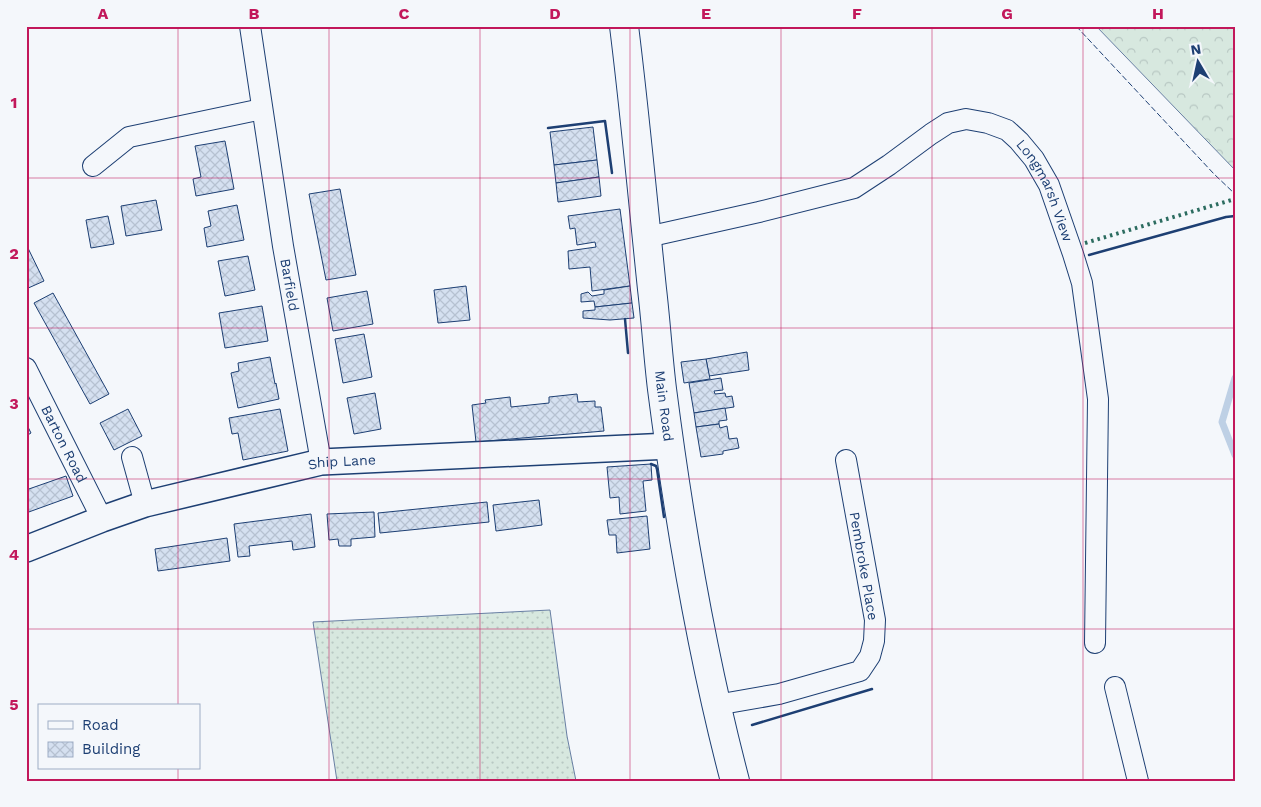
<svg xmlns="http://www.w3.org/2000/svg" width="1261" height="807" viewBox="0 0 1261 807" font-family="'Work Sans',sans-serif">
  <style>
    .forest { fill: url(#forest-crowns); stroke: #687fa3 }
    .garden { fill: url(#garden-dots); stroke: #687fa3 }
    .lines { fill: none; stroke-linecap: round; stroke-linejoin: round }
    .stream { stroke: #bed0e5; stroke-width: 7 }
    .building { fill: url(#building-cross-hatch); stroke: #1d3f73 }
    .minor-casing { stroke: #1d3f73; stroke-width: 22 }
    .tertiary-casing { stroke: #1d3f73; stroke-width: 28 }
    .primary-casing { stroke: #1d3f73; stroke-width: 30 }
    .minor { stroke: #f4f7fb; stroke-width: 20 }
    .tertiary { stroke: #f4f7fb; stroke-width: 25 }
    .primary { stroke: #f4f7fb; stroke-width: 28 }
    .hedge { stroke: #2c6c60; stroke-width: 4; stroke-dasharray: 2.5 4; stroke-linecap: butt }
    .fence { stroke: #1d3f73; stroke-width: 1; stroke-dasharray: 6 2.5; stroke-linecap: butt }
    .wall { stroke: #1d3f73; stroke-width: 2.5 }
    .grid { fill: none; stroke: #c2185b; stroke-width: 1; stroke-opacity: 0.55 }
    .labels { text-anchor: middle; stroke-width: 4; stroke-linejoin: round; paint-order: stroke }
    .street-label { font-size: 14px; fill: #1d3f73; stroke: #f4f7fb }
    .neatline { fill: none; stroke: #c2185b; stroke-width: 2 }
    .grid-label { font-size: 16px; text-anchor: middle; font-weight: bold; fill: #c2185b }
  </style>
  <defs>
    <pattern id="forest-crowns" width="20" height="18" patternUnits="userSpaceOnUse" patternTransform="scale(1.25)"><rect width="20" height="18" fill="#d7e8df"/><path d="M2 6a3 3 0 1 1 6 0M12 15a3 3 0 1 1 6 0" fill="none" stroke="#b8c8c3"/></pattern>
    <pattern id="garden-dots" width="8" height="8" patternUnits="userSpaceOnUse" patternTransform="scale(1.25)"><rect width="8" height="8" fill="#d7e8df"/><path d="M2 2h.1M6 6h.1" fill="none" stroke="#b8c8c3" stroke-width="1.8" stroke-linecap="round"/></pattern>
    <pattern id="building-cross-hatch" width="8" height="8" patternUnits="userSpaceOnUse" patternTransform="scale(1.25)"><rect width="8" height="8" fill="#d5e0f0"/><path d="M0 0l8 8M0 8l8-8" fill="none" stroke="#b6c1d1"/></pattern>
  </defs>
  <rect width="100%" height="100%" fill="#f4f7fb"/>
  <path class="forest" d="M1096,26H1235V170Z"/>
  <path class="garden" d="M550,610L567,736L576,781H337L313,622Z"/>
  <g class="lines">
    <path class="stream" d="M1235,378L1222,422L1235,455"/>
  </g>
  <g class="building">
    <path d="M593,127L597,160L554,165L550,132Z"/>
    <path d="M225,141L234,189L196,196L193,179L201,177L195,146Z"/>
    <path d="M597,160L599,177L556,183L554,165Z"/>
    <path d="M599,177L601,196L558,202L556,183Z"/>
    <path d="M340,189L356,275L326,280L309,194Z"/>
    <path d="M156,200L162,230L126,236L121,206Z"/>
    <path d="M237,205L244,240L207,247L204,228L211,226L208,211Z"/>
    <path d="M620,209L630,286L592,291L590,267L569,269L568,251L596,247L595,242L577,245L575,228L570,229L568,216Z"/>
    <path d="M108,216L114,244L91,248L86,220Z"/>
    <path d="M26,244L44,281L26,289Z"/>
    <path d="M248,256L255,290L225,296L218,261Z"/>
    <path d="M466,286L470,320L438,323L434,290Z"/>
    <path d="M630,286L632,303L595,307L594,301L581,302V294L588,292L592,296L604,294V290Z"/>
    <path d="M367,291L373,324L333,331L327,298Z"/>
    <path d="M53,293L109,394L90,404L34,303Z"/>
    <path d="M632,303L634,318L610,320L583,318V311L595,310V307Z"/>
    <path d="M262,306L268,341L225,348L219,313Z"/>
    <path d="M364,334L372,377L343,383L335,339Z"/>
    <path d="M747,352L749,370L709,376L706,359Z"/>
    <path d="M270,357L275,384L276,383L279,399L238,408L231,373L239,371L238,363Z"/>
    <path d="M706,359L710,379L684,383L681,362Z"/>
    <path d="M721,378L723,390L714,391L715,394L725,393L726,397L732,396L734,407L694,413L689,383Z"/>
    <path d="M375,393L381,429L354,434L347,398Z"/>
    <path d="M577,394L578,402L595,401V407H601L604,431L476,442L472,405L486,403L485,400L510,397L511,407L549,403V397Z"/>
    <path d="M725,408L727,420L719,421V424L696,427L694,413Z"/>
    <path d="M128,409L142,436L114,450L100,423Z"/>
    <path d="M280,409L288,451L243,460L238,433L232,434L229,418Z"/>
    <path d="M26,423L31,433L26,436Z"/>
    <path d="M719,424L720,428L727,426L729,439L737,438L739,448L723,451V454L701,457L696,427Z"/>
    <path d="M651,464L652,480L643,481L646,511L620,514L619,497L610,498L607,467Z"/>
    <path d="M66,476L73,496L26,513V490Z"/>
    <path d="M539,500L542,525L496,531L493,505Z"/>
    <path d="M487,502L489,522L380,533L378,513Z"/>
    <path d="M374,512L375,537L351,539V546H339L338,539L329,540L327,514Z"/>
    <path d="M311,514L315,547L293,550L292,541L249,546L250,556L238,557L234,524Z"/>
    <path d="M647,516L650,549L617,553L616,535H609L607,520Z"/>
    <path d="M227,538L230,561L158,571L155,549Z"/>
  </g>
  <g class="lines">
    <g class="minor-casing">
      <g id="minor">
        <path id="s1" d="M250,26L283,246L321,462"/>
        <path d="M93,166L129,137L262,109"/>
        <path id="s2" d="M647,237L759,212L854,188L889,165L931,134L948,123L966,119L988,123L1007,130L1019,141L1034,159L1049,185L1073,254L1082,283L1098,399L1095,643"/>
        <path id="s3" d="M26,368L102,519"/>
        <path d="M132,457L145,504"/>
        <path d="M1115,687L1138,781"/>
        <path d="M716,705L779,694L860,671L870,656L874,641L875,620L846,460"/>
      </g>
    </g>
    <g class="tertiary-casing">
      <g id="tertiary">
        <path id="s4" d="M26,549L102,519L145,504L321,462L670,446"/>
      </g>
    </g>
    <g class="primary-casing">
      <g id="primary">
        <path id="s5" d="M624,26C635,114 643,202 652,289C656,323 658,356 662,389C679,521 701,652 735,781"/>
      </g>
    </g>
    <use href="#minor" class="minor"/>
    <use href="#tertiary" class="tertiary"/>
    <use href="#primary" class="primary"/>
    <path class="hedge" d="M1085,243L1235,199"/>
    <path class="fence" d="M1076,26L1214,174L1235,194"/>
    <g class="wall">
      <path d="M548,128L605,121L612,173"/>
      <path d="M1089,255L1226,217L1235,216"/>
      <path d="M625,319L628,353"/>
      <path d="M651,464L656,466L657,469L664,517"/>
      <path d="M752,725L872,689"/>
    </g>
  </g>
  <path class="grid" d="M178,26V706M329,26V781M480,26V781M630,26V781M781,26V781M932,26V781M1083,26V781M26,178H1235M26,328H1235M26,479H1235M26,629H1235M178,768V781"/>
  <g class="labels">
    <g class="street-label">
      <text dy="5" stroke="none"><textPath href="#s2" startOffset="461">Longmarsh View</textPath></text>
      <text dy="5" stroke="none"><textPath href="#s1" startOffset="262">Barfield</textPath></text>
      <text dy="5" stroke="none"><textPath href="#s5" startOffset="382">Main Road</textPath></text>
      <text dy="5" stroke="none"><textPath href="#s3" startOffset="85">Barton Road</textPath></text>
      <text dy="5" stroke="none"><textPath href="#s4" startOffset="329">Ship Lane</textPath></text>
      <text transform="translate(864 566) rotate(80)" y="5">Pembroke Place</text>
    </g>
  </g>
  <rect width="1261" height="807" fill="none" stroke="#f4f7fb" stroke-width="55"/>
  <rect x="38" y="704" width="162" height="65" fill="#f4f7fb" stroke="#9eadc5"/>
  <rect x="48" y="721" width="25" height="8" fill="#f4f7fb" stroke="#9eadc5"/>
  <text x="82" y="730" font-size="15" fill="#1d3f73">Road</text>
  <rect x="48" y="742" width="25" height="15" fill="url(#building-cross-hatch)" stroke="#9eadc5"/>
  <text x="82" y="754" font-size="15" fill="#1d3f73">Building</text>
  <g transform="translate(1198 62) rotate(351)" stroke="#f4f7fb" stroke-width="4" paint-order="stroke">
  <path d="M0-4L9 19L0 12L-9 19Z" fill="#1d3f73"/>
  <text y="-8" font-size="14" font-weight="bold" text-anchor="middle" fill="#1d3f73">N</text>
  </g>
  <rect x="28" y="28" width="1206" height="752" class="neatline"/>
  <g class="grid-label">
    <text x="103" y="19">A</text>
    <text x="254" y="19">B</text>
    <text x="404" y="19">C</text>
    <text x="555" y="19">D</text>
    <text x="706" y="19">E</text>
    <text x="857" y="19">F</text>
    <text x="1007" y="19">G</text>
    <text x="1158" y="19">H</text>
    <text x="14" y="108">1</text>
    <text x="14" y="259">2</text>
    <text x="14" y="409">3</text>
    <text x="14" y="560">4</text>
    <text x="14" y="710">5</text>
  </g>
</svg>
